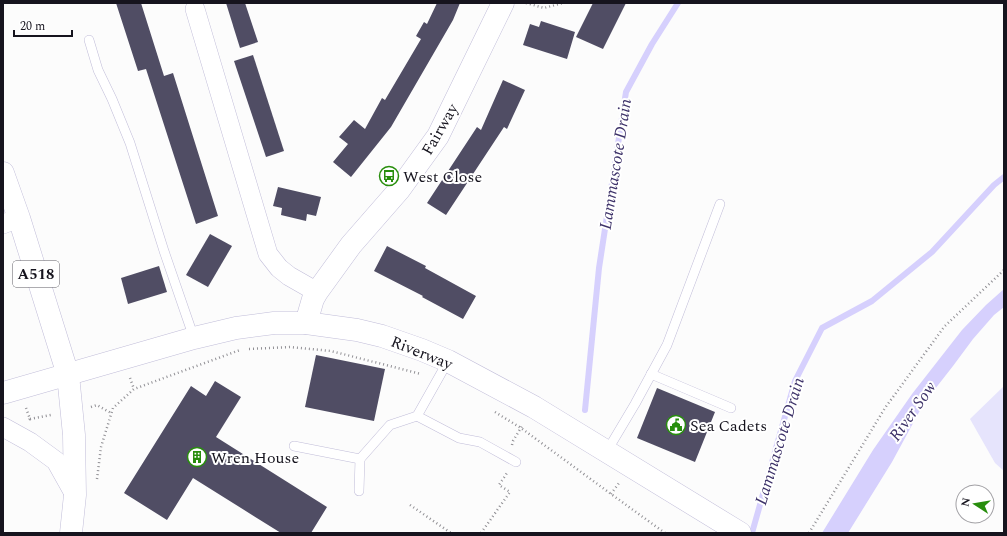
<svg xmlns="http://www.w3.org/2000/svg" width="1007" height="536" viewBox="0 0 1007 536" font-family="Spectral,serif">
  <style>
    .green { fill: #e6e4fc }
    .water { fill: #d6d0fd }
    .lines { fill: none; stroke-linecap: round; stroke-linejoin: round }
    .stream { stroke: #d6d0fd; stroke-width: 6 }
    .building { fill: #504d64 }
    .lane-casing { stroke: #c1bdd9; stroke-width: 10 }
    .street-casing { stroke: #c1bdd9; stroke-width: 20 }
    .secondary-casing { stroke: #c1bdd9; stroke-width: 23 }
    .highway-casing { stroke: #c1bdd9; stroke-width: 23 }
    .path { stroke: #919095; stroke-width: 2.5; stroke-dasharray: 1 3; stroke-linecap: butt }
    .lane { stroke: #fff; stroke-width: 9 }
    .street { stroke: #fff; stroke-width: 19 }
    .secondary { stroke: #fff; stroke-width: 22 }
    .highway { stroke: #fff; stroke-width: 22 }
    .labels { text-anchor: middle; stroke-width: 4; stroke-linejoin: round; paint-order: stroke }
    .shield { fill: #fff; stroke: #5c5a62; stroke-width: 1 }
    .shield-label { font-size: 15px; font-weight: bold; fill: #16141e }
    .street-label { font-size: 16px; fill: #16141e; stroke: #fff }
    .poi-label { font-size: 16px; fill: #16141e; stroke: #fff; text-anchor: start }
    .water-label { font-size: 17px; font-style: italic; fill: #3d3269; stroke: #fff }
  </style>
  <rect width="100%" height="100%" fill="#fcfcfc"/>
  <path class="green" d="M1004,386V471L995,463L970,419Z"/>
  <path class="water" d="M1004,289V307L994,315L973,339L953,366L924,403L892,462L848,533H822L873,450L912,394L962,330L986,305Z"/>
  <g class="lines">
    <g class="stream">
      <path d="M585,410L599,268L626,92L652,44L678,3"/>
      <path d="M752,533L795,381L822,328L872,301L932,252L994,185L1004,177"/>
    </g>
  </g>
  <g class="building">
    <path d="M116,3H141L164,76L173,73L218,216L196,224L146,69L138,71Z"/>
    <path d="M226,3H245L258,42L240,48Z"/>
    <path d="M437,3H460L453,20L391,127L351,177L333,162L348,144L339,137L354,120L365,129L382,98L385,100L421,39L416,36L424,22L427,24Z"/>
    <path d="M593,3H626L603,49L576,37Z"/>
    <path d="M541,21L575,32L567,59L523,45L530,24L539,27Z"/>
    <path d="M253,55L284,151L266,157L234,61Z"/>
    <path d="M503,80L525,90L507,129L504,127L446,215L427,203L477,127L481,130Z"/>
    <path d="M278,187L321,197L316,216L307,214L306,221L281,215L282,208L273,206Z"/>
    <path d="M210,234L232,246L208,287L186,275Z"/>
    <path d="M387,246L426,266L425,268L476,296L463,319L422,297L423,296L374,271Z"/>
    <path d="M159,266L167,292L128,304L121,278Z"/>
    <path d="M316,355L385,369L374,421L305,407Z"/>
    <path d="M215,381L241,397L216,437L327,507L311,533H281L193,478L167,520L124,493L191,386L206,396Z"/>
    <path d="M657,388L715,412L695,462L637,438Z"/>
  </g>
  <g class="lines">
    <g class="lane-casing">
      <g id="lane">
        <path d="M89,40L98,70L112,99L130,143L164,251L194,338"/>
        <path d="M448,361L417,416L459,438L480,442L516,462"/>
        <path d="M651,374L731,408"/>
        <path d="M294,446L360,459L390,425L417,416"/>
        <path d="M607,451L635,404L667,345L720,204"/>
        <path d="M359,491L360,459"/>
      </g>
    </g>
    <g class="street-casing">
      <g id="street">
        <path d="M195,9L268,254L279,268L289,276L317,292"/>
        <path d="M3,224L19,218"/>
        <path d="M3,427L30,442L56,461L75,495"/>
      </g>
    </g>
    <g class="secondary-casing">
      <g id="secondary">
        <path d="M306,323L313,299L317,292L351,245L399,190L438,136L503,3"/>
        <path d="M3,393L194,338L236,328L274,323H306L357,330L382,336L422,350L448,361L534,407L740,533"/>
      </g>
    </g>
    <g class="highway-casing">
      <path id="highway" d="M3,173L19,218L68,375L74,435L75,495L71,533"/>
    </g>
    <g class="path">
      <path d="M526,3L544,8L563,3"/>
      <path d="M249,349L290,347L331,351L421,374"/>
      <path d="M130,378L134,389"/>
      <path d="M91,407L97,405L111,413"/>
      <path d="M26,408L30,419L29,420"/>
      <path d="M495,412L521,428L611,494L665,533"/>
      <path d="M30,419L51,415"/>
      <path d="M512,445L513,441L522,426"/>
      <path d="M97,479L101,447L113,408L134,389L240,350"/>
      <path d="M611,494L619,483"/>
      <path d="M410,505L451,533"/>
      <path d="M481,533L510,492L499,485L507,473"/>
      <path d="M809,533L885,408L944,327L1004,270"/>
    </g>
    <use href="#lane" class="lane"/>
    <use href="#street" class="street"/>
    <use href="#secondary" class="secondary"/>
    <use href="#highway" class="highway"/>
  </g>
  <defs>
    <g id="bus-ring" transform="scale(1)"><circle r="9.5" fill="#fff" stroke="#288e0d" stroke-width="1.5"/><path d="M-5-6H5V4H4V6H2V4H-2V6H-4V4H-5ZM-3.5-4V0h7V-4ZM-3.5 1.2v1.5H-2V1.2ZM2 1.2v1.5H3.5V1.2Z" fill="#288e0d"/></g>
    <g id="civic-ring" transform="scale(1)"><circle r="9.5" fill="#fff" stroke="#288e0d" stroke-width="1.5"/><path d="M-.6-6.5H3V-4.5H.6V-3L4-1V1h2V6H-6V1h2V-1L-.6-3ZM-1.2 2.5V6h2.4V2.5Z" fill="#288e0d"/></g>
    <g id="building-ring" transform="scale(1)"><circle r="9.5" fill="#fff" stroke="#288e0d" stroke-width="1.5"/><path d="M-4-6H4V6H1V3H-1V6H-4ZM-2.5-4.3h1.7v1.8h-1.7ZM.8-4.3h1.7v1.8H.8ZM-2.5-1h1.7V.8h-1.7ZM.8-1h1.7V.8H.8Z" fill="#288e0d"/></g>
  </defs>
  <g fill-rule="evenodd">
    <use href="#bus-ring" x="389" y="176"/>
    <use href="#civic-ring" x="676" y="425"/>
    <use href="#building-ring" x="197" y="457"/>
  </g>
  <g class="labels">
    <rect class="shield" x="13" y="261" width="46" height="26" rx="3"/>
    <g class="shield-label">
      <text x="36" y="279">A518</text>
    </g>
    <g class="street-label">
      <text transform="translate(439 129) rotate(-60)" y="6">Fairway</text>
      <text transform="translate(422 352) rotate(22)" y="6">Riverway</text>
    </g>
    <g class="poi-label">
      <text x="403" y="182">West Close</text>
      <text x="690" y="431">Sea Cadets</text>
      <text x="211" y="463">Wren House</text>
    </g>
    <g class="water-label">
      <text transform="translate(615 164) rotate(-81)" y="6">Lammascote Drain</text>
      <text transform="translate(912 411) rotate(-55)" y="6">River Sow</text>
      <text transform="translate(779 441) rotate(-73)" y="6">Lammascote Drain</text>
    </g>
  </g>
  <rect width="1007" height="536" fill="none" stroke="#16141e" stroke-width="8"/>
  <g transform="translate(975 504) rotate(282)"><circle r="19" fill="#ffffff" stroke="#a2a1a5"/>
  <path d="M0-3L7 15L0 10L-7 15Z" fill="#288e0d"/>
  <text y="-6" font-size="11" font-weight="bold" text-anchor="middle" fill="#16141e">N</text>
  </g>
  <path d="M14 30v6h58v-6" fill="none" stroke="#16141e" stroke-width="2"/>
  <text x="20" y="30" font-size="12" fill="#16141e" stroke="#ffffff" stroke-width="3" paint-order="stroke">20 m</text>
</svg>
